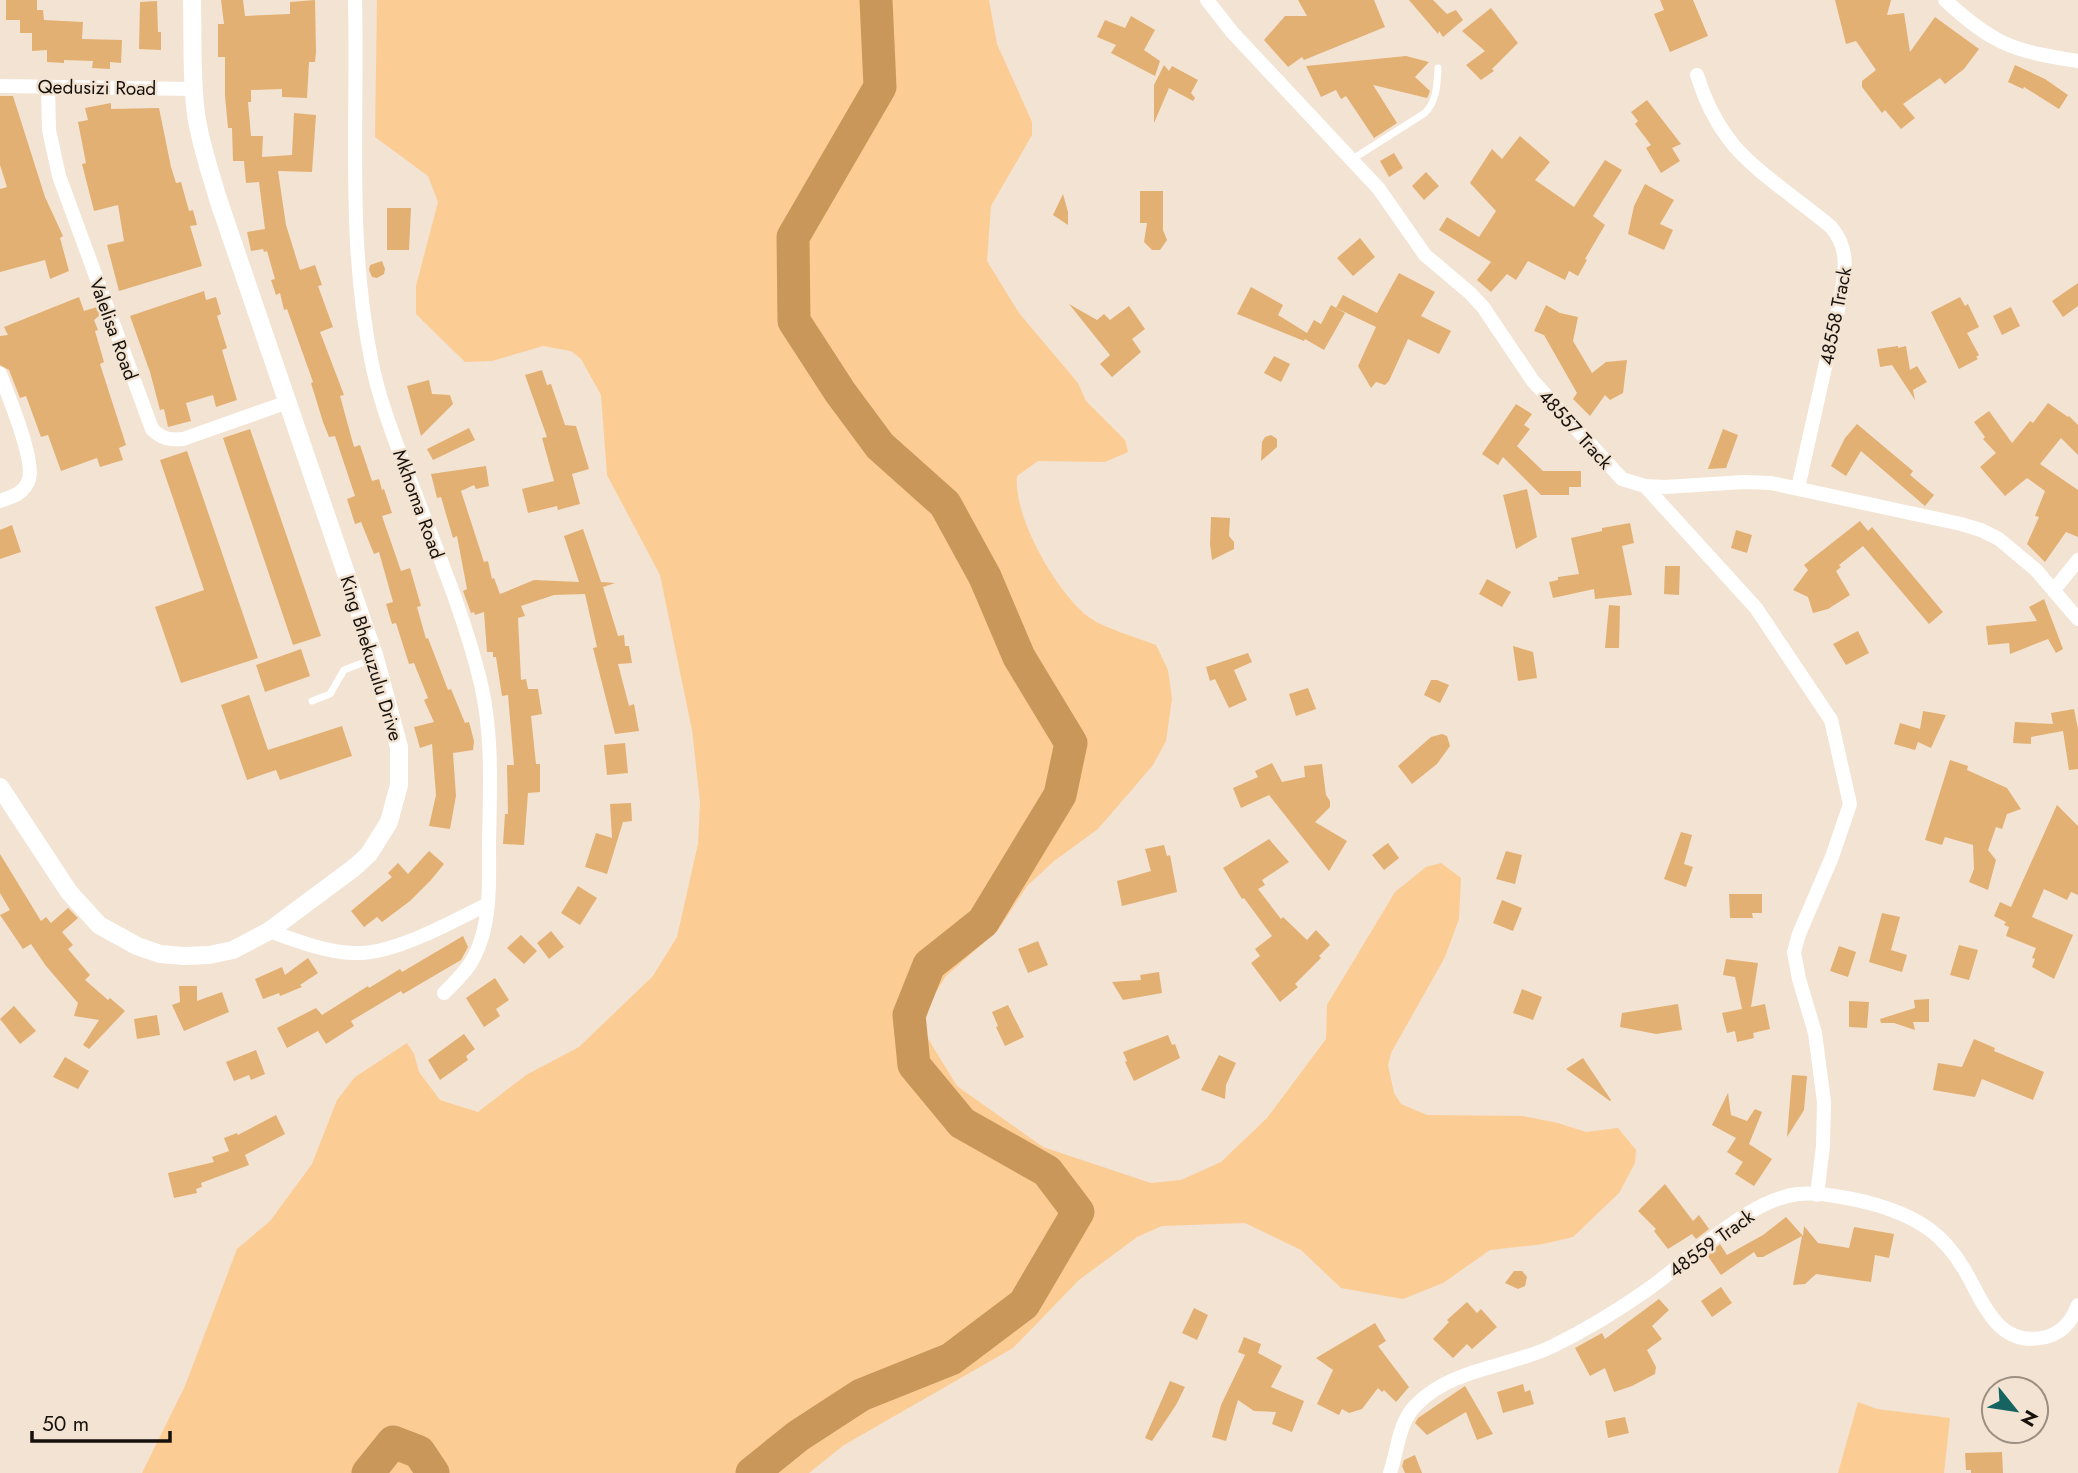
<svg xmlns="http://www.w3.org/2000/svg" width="2078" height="1473" viewBox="0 0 2078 1473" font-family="Jost,sans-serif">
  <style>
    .green { fill: #fccc95 }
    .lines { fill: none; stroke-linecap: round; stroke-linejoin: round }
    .river { stroke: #c9975a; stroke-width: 33 }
    .building { fill: #e3b073 }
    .service { stroke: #fff; stroke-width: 7 }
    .minor { stroke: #fff; stroke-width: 14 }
    .tertiary { stroke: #fff; stroke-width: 18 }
    .labels { text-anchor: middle; stroke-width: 5; stroke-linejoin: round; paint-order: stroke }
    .street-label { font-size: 19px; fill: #16110b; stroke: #f3e3d2 }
  </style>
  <rect width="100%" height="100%" fill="#f3e3d2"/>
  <g class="green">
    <path d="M377,0H989L997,44L1032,122V135L991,206L987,261L1019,313L1078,383L1086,401L1125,440L1128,452L1105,462L1038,461L1017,476C1013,517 1057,594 1090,618C1104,628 1138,638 1156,645L1168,670L1172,699L1166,741L1153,765L1098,829L1054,861L1027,886L998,930L946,976L932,998L925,1023L927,1037L957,1086L1043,1147L1151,1183L1181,1180L1221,1162L1267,1118L1326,1039L1327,1005L1395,892L1426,867L1441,863L1461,878L1459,919L1445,957L1391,1053L1388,1065L1394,1093L1401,1104L1427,1115L1523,1116L1558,1123L1586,1132L1618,1128L1636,1150L1635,1163L1619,1193L1573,1237L1543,1244L1490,1250L1443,1283L1403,1299L1341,1288L1301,1250L1245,1223L1162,1226L1137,1237L1079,1280L1013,1348L844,1445L809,1473H142L185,1386L237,1249L270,1221L312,1164L337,1100L355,1077L407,1043L414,1054L419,1072L440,1100L478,1112L526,1075L579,1047L653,976L677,937L698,844L700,802L692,730L660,575L607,475L601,395L581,359L571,351L543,346L492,361L465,362L416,314V286L438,202L428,176L375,137Z"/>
    <path d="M1858,1402L1877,1409L1950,1418L1944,1473H1838Z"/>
  </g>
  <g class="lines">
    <g class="river">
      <path d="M368,1473L393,1442L419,1452L433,1473"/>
      <path d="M752,1473L798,1436L861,1395L951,1359L1024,1304L1078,1212L1047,1171L962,1123L914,1065L909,1015L929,965L983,922L1060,795L1071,743L1019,657L985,577L945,504L880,446L840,392L794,321L793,237L880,87L876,0"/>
    </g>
  </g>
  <g class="building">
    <path d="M6,0H37V10H43L44,20L83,22L82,39L122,40L121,63L110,62V69L92,68L93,61L64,60V63L47,62V50L32,51V33H20V20H6Z"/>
    <path d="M221,0H243L245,16L290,14V2L315,0L316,52L315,62H309L307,98L282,97V89L251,90V102H248L251,136H263L262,157L292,155L294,113L316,115L312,172L278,171L286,225L300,270L315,265L322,285L318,286L333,327L320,332L344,395L340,396L354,447L360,445L372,481L379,479L382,490L384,489L392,513L382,516L401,571L410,568L421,606L417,607L426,639L428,638L448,690L451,689L465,723L469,722L474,741L473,750L453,753L456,796L450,829L429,826L436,795L432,744L420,748L414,727L434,722L424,700L428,698L414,663L409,664L396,623L392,624L386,604L393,602L379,552L374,554L361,522L355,524L347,499L355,496L335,436L329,437L323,422L311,383L313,382L287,309L284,310L280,293L276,295L271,280L275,279L267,251L264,252L263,249L251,251L247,232L265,229L259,182L246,183L244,161H233L232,128H228L225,96V57H218V24H224Z"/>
    <path d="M1298,0H1374L1385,27L1304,60L1302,57L1288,67L1264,40L1285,16H1307Z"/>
    <path d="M1409,0H1433L1447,14L1456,10L1463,20L1443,37L1439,31L1438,34Z"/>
    <path d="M1660,0H1693L1708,36L1670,52L1654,14L1664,10Z"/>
    <path d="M1835,0H1891L1887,15L1904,13L1910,52L1935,17L1979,49L1964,69L1945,84L1940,78L1903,104L1915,118L1901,129L1885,110L1882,113L1862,87V81L1876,70L1856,41L1846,44Z"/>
    <path d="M157,1L158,32H161V50L139,49L140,2Z"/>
    <path d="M1491,8L1518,43L1492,69L1494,71L1481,80L1466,65L1485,51L1462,31Z"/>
    <path d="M1131,16L1155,30L1144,50L1160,61L1155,76L1111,53L1116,45L1097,37L1105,20L1125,28Z"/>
    <path d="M1406,56L1429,62L1415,77L1430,91L1428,96L1427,98L1373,85L1397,123L1374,138L1346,96L1341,99L1336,90L1321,97L1306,66Z"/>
    <path d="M1164,65L1169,71L1172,66L1198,80L1191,93L1195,98L1193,101L1169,88L1154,123V85Z"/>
    <path d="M2015,65L2045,79L2068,95L2059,109L2024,87L2023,89L2008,82Z"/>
    <path d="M0,96H13L45,197L63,236L60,238L69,271L50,279L45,260L0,272V189L7,187L0,165Z"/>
    <path d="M1647,100L1681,144L1672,148L1680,161L1661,173L1646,148L1651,145L1635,124L1638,121L1631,112Z"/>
    <path d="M111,103V109L159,108L171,167L176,183L181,182L189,211L193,210L197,225L190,226L202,266L119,291L107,245L124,241L118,205L94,211L82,164L86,163L78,122L88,120L85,108Z"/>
    <path d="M1520,136L1550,162L1535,180L1574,207L1605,160L1622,170L1593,216L1605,225L1585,259L1587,260L1578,276L1569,271L1565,280L1528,261L1516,280L1507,274L1491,292L1477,280L1491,262L1439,230L1447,217L1479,237L1496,211L1470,183L1492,149L1502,159Z"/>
    <path d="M1394,153L1403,168L1389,177L1380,161Z"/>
    <path d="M1426,172L1439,186L1424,200L1412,186Z"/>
    <path d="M1645,184L1674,200L1660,224L1673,230L1664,250L1628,234L1634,206Z"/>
    <path d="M1140,191H1163V230L1167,240L1160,250H1152L1144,242L1147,223H1140Z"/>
    <path d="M1063,194L1068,212V225L1053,215Z"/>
    <path d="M387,208H411L409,250H387Z"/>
    <path d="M1360,238L1375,257L1353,276L1337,258Z"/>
    <path d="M382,261L385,269L384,274L377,278L372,277L369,270L370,265Z"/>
    <path d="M1399,273L1435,292L1421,316L1451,331L1439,354L1408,339L1389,381L1385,385L1376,382L1371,388L1358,366L1376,327L1336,308L1343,295L1377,313Z"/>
    <path d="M2078,283V306L2063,317L2052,301Z"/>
    <path d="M1251,287L1283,305L1278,315L1307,333L1314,320L1321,324L1331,305L1345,313L1324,350L1305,339L1304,341L1237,314Z"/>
    <path d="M204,291L206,300L216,297L221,314L217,316L227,348L222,350L237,400L216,407L213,395L186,403L191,421L168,427L164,409L160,410L150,372L130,316Z"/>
    <path d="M79,297L84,311L97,307L100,315L94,320L98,330L95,331L104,362L100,364L126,445L119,448L123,460L100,467L97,458L61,471L48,435L41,437L26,396L20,398L9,370L0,365V336L8,335L4,327Z"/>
    <path d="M1960,297L1965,306L1968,304L1979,327L1967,333L1979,355L1976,357L1978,359L1959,369L1931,312Z"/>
    <path d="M1069,304L1097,320L1104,314L1110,320L1129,306L1145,329L1132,339L1141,352L1112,377L1100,364L1110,355Z"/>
    <path d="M1546,305L1560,313L1578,317L1573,341L1592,373L1606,362L1627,360L1623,393L1610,400L1605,395L1590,416L1573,399L1577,393L1544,335L1534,331Z"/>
    <path d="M2011,307L2020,326L2002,335L1993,316Z"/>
    <path d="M1898,346V348L1906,346L1910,370L1917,366L1927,382L1913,390L1915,400L1892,365L1880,367L1877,349Z"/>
    <path d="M1274,356L1290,364L1281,382L1264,373Z"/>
    <path d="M542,370L547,385L551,384L565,425L576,426L589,469L572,474L580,504L558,510L557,506L528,513L522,489L554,481L542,438L547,437L525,375Z"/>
    <path d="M429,380L432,394L450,395L453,404L421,436L407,386Z"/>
    <path d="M2048,403L2068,417L2069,416L2078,425V455L2061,438L2040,464L2078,490V537L2066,532L2045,562L2027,544L2039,517L2035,516L2045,491L2027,478L2005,496L1980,467L1996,453L1983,439L1985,437L1974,422L1989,411L2012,443L2030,421L2033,423Z"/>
    <path d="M1516,404L1532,414L1524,425L1530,429L1517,446L1543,471H1581V487H1569V495H1541L1503,457L1498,465L1482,454Z"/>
    <path d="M1857,424L1913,471L1910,475L1934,495L1925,506L1861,451L1846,476L1831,466L1845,438Z"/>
    <path d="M469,428L475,440L433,460L427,449Z"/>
    <path d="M250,429L321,636L293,645L223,438Z"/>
    <path d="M1723,429L1738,435L1726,468L1708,469Z"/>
    <path d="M1271,435L1277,439V447L1261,461L1262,442L1265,437Z"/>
    <path d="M187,451L258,658L181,683L155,607L204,590L160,460Z"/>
    <path d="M486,466L489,486L476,489L474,485L461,491L484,562L488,561L492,579L494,578L500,594L534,580L579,582L564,536L583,529L601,582L615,583L603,587L618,636L624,635L625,646H629L632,663L618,664L629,706L634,704L639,731L615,734L593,648L597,647L585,594L554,595L521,606L525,616L518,618L521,680L526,679L528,689H538L542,714L531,716L536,764H540V792L528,793L524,845L503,844L505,814H508L507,765H514L508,695L502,696L496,657H493V652H487L484,612L475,615L474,612L471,613L463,591L467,589L457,536L453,538L441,497L437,498L431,474Z"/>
    <path d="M1527,489L1537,537L1516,549L1503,495Z"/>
    <path d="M1211,517L1230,518L1229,536L1234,542V549L1212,560L1210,544Z"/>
    <path d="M1860,521L1868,531L1872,527L1943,612L1929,624L1863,546L1839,565L1841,567L1836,571L1850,595L1828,609L1813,613L1808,597L1793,590L1808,570L1804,565Z"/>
    <path d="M1630,523L1634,543L1622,546L1632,595L1595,599L1594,589L1553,598L1549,582L1558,580V577L1579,574L1571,538L1602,531V528Z"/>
    <path d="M12,525L21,552L0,559V530Z"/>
    <path d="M1736,530L1752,535L1747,553L1731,548Z"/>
    <path d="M1665,566H1680L1679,595L1664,594Z"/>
    <path d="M1487,579L1511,592L1502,607L1479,594Z"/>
    <path d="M2044,599L2063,649L2056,653L2048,639L2010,654L2009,643L1988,645L1986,626L2037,621L2029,607Z"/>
    <path d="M1609,605L1620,606L1619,648H1605Z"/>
    <path d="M1858,631L1869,653L1846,665L1833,644Z"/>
    <path d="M1513,646L1533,652L1537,678L1518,681Z"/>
    <path d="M301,649L310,676L265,692L256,665Z"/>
    <path d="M1248,653L1252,662L1234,670L1247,700L1229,708L1215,679L1210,681L1206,667Z"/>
    <path d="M1431,680H1437L1449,685L1440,703L1424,695Z"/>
    <path d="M1308,688L1316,709L1296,716L1289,694Z"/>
    <path d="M249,695L268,750L342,726L352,756L280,780L276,770L247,780L221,705Z"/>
    <path d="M2074,709L2078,729V769L2069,770L2063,731L2031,737V744L2013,743L2015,722L2053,724L2051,713Z"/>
    <path d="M1923,711L1946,715L1931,748L1918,742L1915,750L1894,744L1900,723L1920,729Z"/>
    <path d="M1442,734L1447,736L1450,746L1437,764L1412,784L1398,766L1431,737Z"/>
    <path d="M625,743L628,773L607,775L604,745Z"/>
    <path d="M1950,760L1968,766L1967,770L2007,788L2021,809L2007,814L2002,829L1996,827L1988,850L1996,860L1988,890L1969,882L1974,869L1973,845L1945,837L1942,845L1925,840Z"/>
    <path d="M1272,763L1282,782L1305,777L1304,766L1322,764L1326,795L1330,801V807L1315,822L1347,841L1329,871L1269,795L1241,808L1233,788L1258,777L1255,771Z"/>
    <path d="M631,803L632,821L623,822L607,874L585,867L596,833L612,838L610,804Z"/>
    <path d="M2057,805L2078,826V895L2071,892L2067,900L2044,889L2032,917L2073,935L2054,979L2032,967L2035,959L2032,958L2036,948L2006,936L2009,927L2004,925L2006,922L1994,916L2000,902L2011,907Z"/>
    <path d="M1681,832L1692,835L1684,864L1693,867L1686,887L1664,879Z"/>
    <path d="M1269,839L1289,862L1262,880L1265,885L1258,889L1281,919L1283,917L1307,940L1316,930L1330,945L1319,956L1321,958L1295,984L1298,987L1280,1002L1251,963L1260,956L1255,949L1272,936L1244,898L1242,899L1223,868Z"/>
    <path d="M1388,843L1399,858L1384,870L1372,855Z"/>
    <path d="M1164,845L1167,856L1170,855L1177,892L1122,906L1117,881L1151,871L1145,849Z"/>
    <path d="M429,851L444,864L431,880L410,901L382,922L377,917L364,927L351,911L392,877L388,873L398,863L408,874Z"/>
    <path d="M1506,851L1522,855L1515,884L1496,879Z"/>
    <path d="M0,854L41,921L46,917L51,923L68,908L78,918L62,932L73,945L68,949L90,975L85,980L108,1000L110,998L125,1011L89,1049L83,1045L99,1020L74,1016L78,1003L46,966L31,944L23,949L0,915L10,910L0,893Z"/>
    <path d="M578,886L597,898L580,925L561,913Z"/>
    <path d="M1729,894H1762V913H1752L1753,918H1730Z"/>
    <path d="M1502,900L1522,908L1513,931L1493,923Z"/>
    <path d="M1882,913L1900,917L1891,950L1907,955L1902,972L1869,962Z"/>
    <path d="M551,931L564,947L549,959L537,943Z"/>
    <path d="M521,935L537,951L524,964L507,948Z"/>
    <path d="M463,936L468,947L461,960L403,994L401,991L351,1021L354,1026L326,1044L318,1031L287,1048L277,1028L316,1008L322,1015L368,986L369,988L400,969L402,972Z"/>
    <path d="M1038,941L1048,965L1028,973L1018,949Z"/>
    <path d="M1959,945L1978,950L1969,980L1950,975Z"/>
    <path d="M1839,946L1856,952L1848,977L1830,971Z"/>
    <path d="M308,958L318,973L300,985L302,987L280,996L279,993L263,999L255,979L282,967L285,975Z"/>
    <path d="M1726,959L1758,963L1751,1007L1765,1004L1770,1029L1753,1033L1754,1038L1737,1042L1735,1031L1727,1033L1722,1013L1742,1009L1735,977L1723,975Z"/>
    <path d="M1159,972L1162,993L1123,1000L1112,982L1141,980L1140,975Z"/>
    <path d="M495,978L509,1000L496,1009L500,1016L484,1027L466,998Z"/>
    <path d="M179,986H197V1001L222,992L229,1012L184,1031L172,1005L180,1002Z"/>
    <path d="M1522,989L1542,997L1533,1020L1513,1013Z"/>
    <path d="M1929,999V1022H1913L1915,1030L1894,1023H1881L1880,1019L1915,1008L1914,1000Z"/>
    <path d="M1849,1001L1869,1002L1867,1028L1849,1027Z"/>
    <path d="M1678,1004L1682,1030L1656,1034L1620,1027L1622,1013Z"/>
    <path d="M1008,1005L1024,1037L1005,1046L996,1027L998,1026L992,1012Z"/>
    <path d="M14,1006L36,1031L20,1044L0,1019Z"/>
    <path d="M157,1015L160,1035L137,1039L134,1019Z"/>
    <path d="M464,1034L475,1049L466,1056L468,1060L440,1080L428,1060Z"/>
    <path d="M1168,1035L1172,1045L1175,1044L1180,1058L1134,1081L1125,1062L1127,1061L1123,1052Z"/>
    <path d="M1974,1039L1995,1048L1994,1051L2044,1072L2033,1100L1982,1079L1975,1097L1933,1090L1938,1063L1962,1067Z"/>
    <path d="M256,1050L265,1074L251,1080L249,1075L234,1081L226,1062Z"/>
    <path d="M1219,1055L1236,1063L1226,1085L1225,1099L1201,1090Z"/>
    <path d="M65,1057L89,1071L78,1089L53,1077Z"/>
    <path d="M1583,1058L1611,1100L1610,1101L1566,1069Z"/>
    <path d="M1792,1075L1807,1076L1804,1110L1787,1137Z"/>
    <path d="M1728,1093L1731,1115L1747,1121L1755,1109L1762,1112L1749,1144L1772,1159L1754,1186L1735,1174L1743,1162L1727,1152L1736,1138L1712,1125Z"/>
    <path d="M276,1115L285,1134L245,1155L249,1165L201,1183L202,1187L196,1189L197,1193L174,1198L168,1173L214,1162L212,1157L229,1151L224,1138L237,1133L238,1135Z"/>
    <path d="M1665,1184L1693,1221L1699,1215L1709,1229L1696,1239L1692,1234L1668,1249L1654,1231L1656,1229L1638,1211Z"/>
    <path d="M1786,1217L1803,1236L1804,1226L1818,1243L1849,1248L1854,1227L1894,1234L1889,1258L1875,1255L1871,1282L1816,1274L1805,1284L1793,1285L1802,1236L1763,1257H1757L1754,1252L1721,1275L1707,1255L1720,1244L1727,1255L1763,1235Z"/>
    <path d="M1514,1271H1522L1527,1277L1525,1286L1518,1289L1505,1283Z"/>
    <path d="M1721,1287L1732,1303L1712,1317L1701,1301Z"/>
    <path d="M1659,1299L1669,1310L1652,1326L1662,1339L1647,1350L1656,1367L1655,1374L1632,1386L1614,1392L1605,1368L1590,1376L1575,1348L1602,1333L1605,1339Z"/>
    <path d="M1467,1302L1477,1313L1481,1309L1497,1327L1472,1349L1467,1344L1453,1358L1433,1339L1449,1322L1447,1320Z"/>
    <path d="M1194,1308L1208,1315L1197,1340L1182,1333Z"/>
    <path d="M1375,1323L1386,1341L1378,1346L1409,1387L1396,1402L1384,1390L1382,1392L1378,1388L1362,1409L1349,1413L1342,1409L1339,1415L1317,1404L1333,1370L1316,1358Z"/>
    <path d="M1244,1337L1261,1344L1258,1353L1282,1366L1271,1387L1304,1401L1292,1432L1272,1424L1276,1412L1254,1411L1238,1400L1226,1441L1212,1437L1221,1405L1245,1355L1238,1352Z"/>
    <path d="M1170,1381L1185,1387L1176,1405L1152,1441L1145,1438Z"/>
    <path d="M1523,1384L1525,1392L1530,1390L1534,1404L1503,1413L1497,1392Z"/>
    <path d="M1465,1386L1493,1434L1477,1440L1466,1412L1427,1435L1415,1423L1418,1418Z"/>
    <path d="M1625,1417L1629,1433L1608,1438L1605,1421Z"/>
    <path d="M2002,1452L2003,1473H1971V1470H1966L1965,1453Z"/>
    <path d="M1415,1455L1422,1473H1405L1402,1466L1404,1460Z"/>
  </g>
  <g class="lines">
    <g class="service">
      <path d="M1351,160L1425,113C1437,100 1437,86 1438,68"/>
      <path d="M312,701L330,694L344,670L375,658"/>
    </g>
    <g class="minor">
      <path d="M355,0C358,122 347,238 371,359C378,395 391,430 404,464C431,537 463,609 481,684C493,737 490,789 489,842C489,879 492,923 474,957C467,971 455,982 444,993"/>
      <path d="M1207,0L1232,32L1379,189L1425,255L1470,293L1483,307L1533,381L1622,479L1645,486L1665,487L1744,482L1771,483L1961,524L1981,530L1999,539L2036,570L2078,619"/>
      <path d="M1945,0C1994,45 2013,51 2078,61"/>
      <path d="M1697,75C1704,98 1713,118 1728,138C1750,169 1801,201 1831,227C1850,249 1845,270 1841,296L1798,488"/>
      <path d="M0,86L193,89"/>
      <path d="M48,86L49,130L59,176L152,429C162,439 169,440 183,439L288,402"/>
      <path d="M0,374C8,395 35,459 29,479C25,493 12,497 0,501"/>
      <path d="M1645,486L1756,608L1831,720L1850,804L1832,857L1799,934L1794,952L1799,979L1815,1033L1824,1102L1823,1146L1817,1195"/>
      <path d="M2054,590L2078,560"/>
      <path d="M269,931C297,941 325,952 354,953C393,955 451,922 486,905"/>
      <path d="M1390,1473C1398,1450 1398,1423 1416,1405C1452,1368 1506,1368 1551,1347C1584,1331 1617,1311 1647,1290C1689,1261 1746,1200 1798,1194C1809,1193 1824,1194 1835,1196C1868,1201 1902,1210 1929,1229C1944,1240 1955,1254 1964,1269C1983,1301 1997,1349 2046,1337C2062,1333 2072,1321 2078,1305"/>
    </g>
    <path class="tertiary" d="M0,787L69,892L99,925L137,946L160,954L184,956L209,955L233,950L269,931L355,867L369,854L389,822L399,785V747L375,658L218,199C210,171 200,143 196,114C191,77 193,38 192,0"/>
  </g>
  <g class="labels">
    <g class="street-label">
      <text transform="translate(97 87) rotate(1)" y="7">Qedusizi Road</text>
      <text transform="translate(1835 316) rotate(-79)" y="7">48558 Track</text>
      <text transform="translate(114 329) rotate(70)" y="7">Valelisa Road</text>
      <text transform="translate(1576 429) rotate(48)" y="7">48557 Track</text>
      <text transform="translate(419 504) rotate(70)" y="7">Mkhoma Road</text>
      <text transform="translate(372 658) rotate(73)" y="7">King Bhekuzulu Drive</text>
      <text transform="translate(1711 1243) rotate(-36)" y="7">48559 Track</text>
    </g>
  </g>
  <g transform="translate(2015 1410) rotate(120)"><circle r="33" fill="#f3e3d2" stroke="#9b8f82" stroke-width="2"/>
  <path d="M0-5L12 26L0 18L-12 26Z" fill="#156462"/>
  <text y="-10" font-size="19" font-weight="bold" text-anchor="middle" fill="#16110b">N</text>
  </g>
  <path d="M32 1431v10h138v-10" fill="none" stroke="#16110b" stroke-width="3.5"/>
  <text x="42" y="1431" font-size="21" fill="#16110b" stroke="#f3e3d2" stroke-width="5" paint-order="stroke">50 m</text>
</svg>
